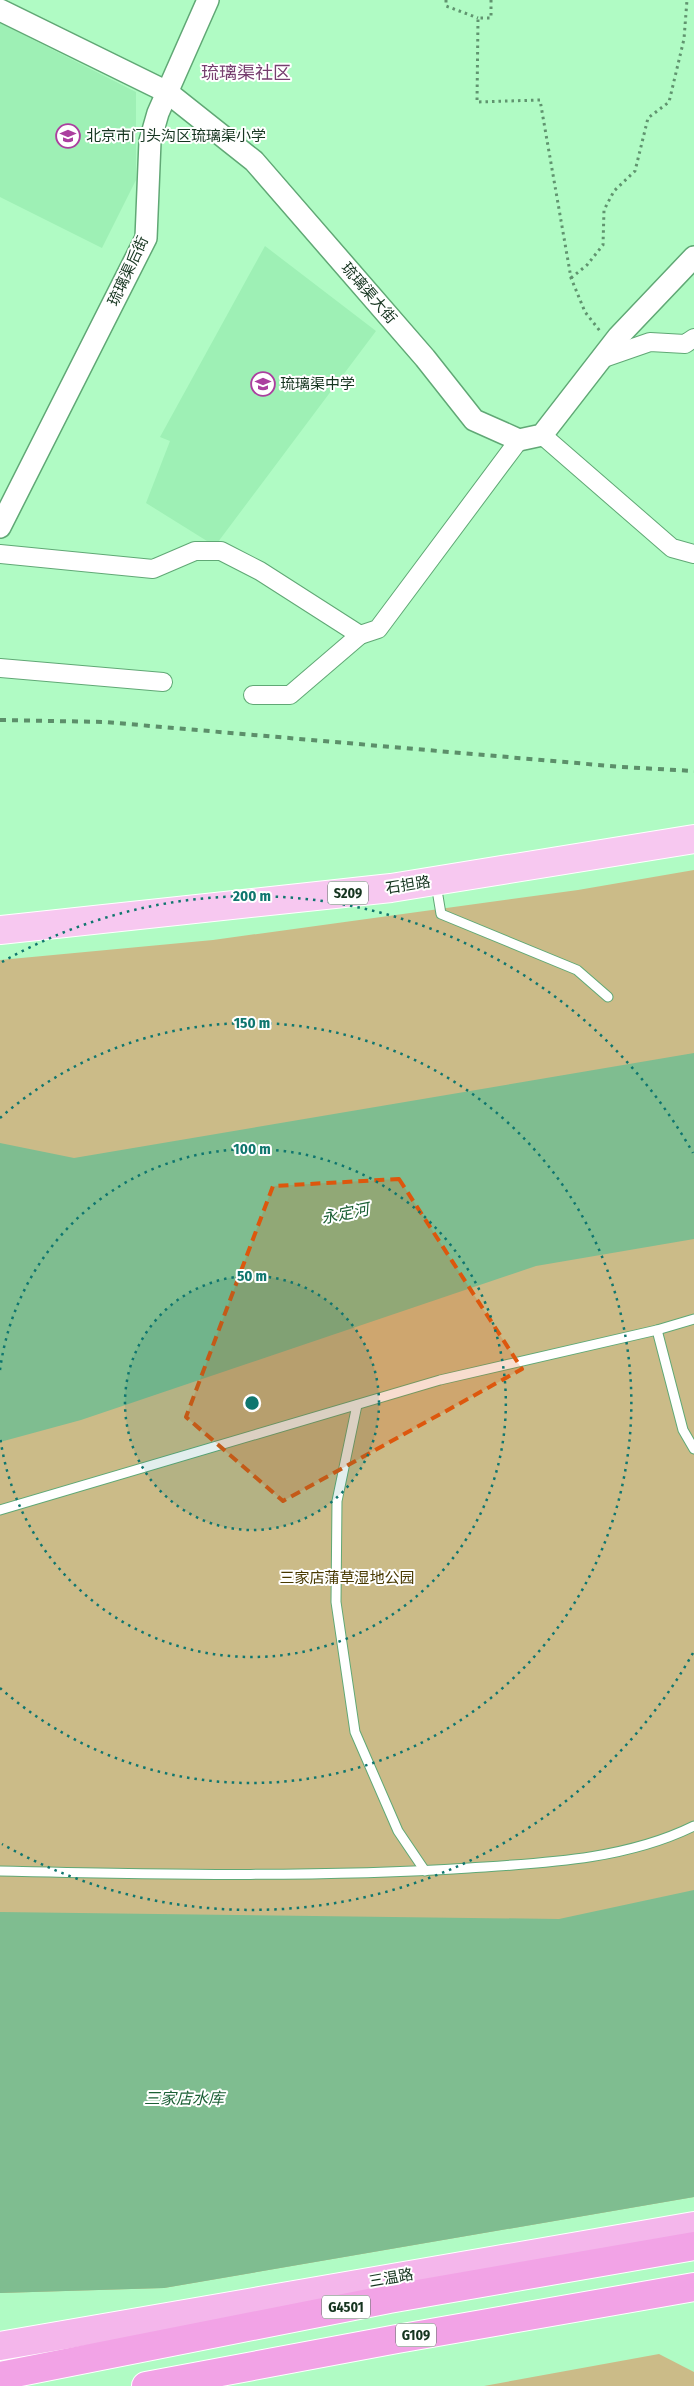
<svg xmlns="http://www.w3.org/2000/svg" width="694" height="2386" viewBox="0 0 694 2386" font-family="'Fira Sans Condensed','Noto Sans SC',sans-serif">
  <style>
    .built { fill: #9ef0b5 }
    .green { fill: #cbbb88 }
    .water { fill: #7fbd90 }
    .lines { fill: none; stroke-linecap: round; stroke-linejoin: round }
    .service-casing { stroke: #60a875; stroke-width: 11 }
    .minor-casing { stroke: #60a875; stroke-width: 20 }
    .tertiary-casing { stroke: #60a875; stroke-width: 24 }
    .primary-casing { stroke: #fff; stroke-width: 30 }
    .trunk-casing { stroke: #fff; stroke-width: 30 }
    .motorway-casing { stroke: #fff; stroke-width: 30 }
    .path { stroke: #60946f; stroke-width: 3; stroke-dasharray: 2.5 4; stroke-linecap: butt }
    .service { stroke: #fff; stroke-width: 9 }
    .minor { stroke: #fff; stroke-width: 18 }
    .tertiary { stroke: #fff; stroke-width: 21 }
    .primary { stroke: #f7c8f0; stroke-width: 28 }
    .trunk { stroke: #f4b6eb; stroke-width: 28 }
    .motorway { stroke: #f2a3e6; stroke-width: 28 }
    .rail { stroke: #5c8f6a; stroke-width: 4; stroke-dasharray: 6 6; stroke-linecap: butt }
    .marked { fill: #dd570d; fill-opacity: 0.2; stroke: #dd570d; stroke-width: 4; stroke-dasharray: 10 6; stroke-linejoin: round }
    .ring { fill: none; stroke: #0f766e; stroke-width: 2.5; stroke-dasharray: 2.5 5 }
    .labels { text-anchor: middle; stroke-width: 4; stroke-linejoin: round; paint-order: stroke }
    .shield { fill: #fff; stroke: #5b7162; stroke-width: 1 }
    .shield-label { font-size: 14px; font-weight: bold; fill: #15341f }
    .poi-label { font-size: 15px; fill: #15341f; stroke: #fff; text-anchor: start }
    .street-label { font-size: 15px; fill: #15341f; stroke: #fff }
    .park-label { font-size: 15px; fill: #483900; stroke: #fff }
    .water-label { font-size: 16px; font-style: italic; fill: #1c6036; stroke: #fff }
    .quarter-label { font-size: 18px; fill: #763f6f; stroke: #fff }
    .centre { fill: #0f766e; stroke: #fff; stroke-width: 2.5 }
    .ring-label { font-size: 15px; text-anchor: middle; font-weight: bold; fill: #0f766e; stroke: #fff; stroke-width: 4; stroke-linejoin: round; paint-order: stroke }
  </style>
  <rect width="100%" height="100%" fill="#b0fbc4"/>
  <g class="built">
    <path d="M0,23L136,92V180L102,248L0,197Z"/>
    <path d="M265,246L376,331L215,546L146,503L170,441L160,437Z"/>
  </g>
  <g class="green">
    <path d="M694,870V2197L164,2288L0,2293V960L213,940L578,890Z"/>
    <path d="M659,2354L694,2372V2386H484Z"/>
  </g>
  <g class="water">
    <path d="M694,1053V1239L536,1266L81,1420L0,1442V1143L74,1158Z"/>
    <path d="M694,1890V2197L164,2288L0,2293V1912L559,1919Z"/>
  </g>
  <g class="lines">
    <g class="service-casing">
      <g id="service">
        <path d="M436,884L441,914L577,970L608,997"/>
        <path d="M657,1330L683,1430L694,1449"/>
        <path d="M357,1405L337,1501L336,1602L355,1732L398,1831L425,1871"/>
        <path d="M0,1510L440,1380L657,1330L694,1319"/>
        <path d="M0,1871C157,1874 312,1878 469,1868C544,1863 625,1860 694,1826"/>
      </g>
    </g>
    <g class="minor-casing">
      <g id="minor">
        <path d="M601,359L650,342L685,344L694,338"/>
        <path d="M542,435L672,548L694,554"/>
        <path d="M0,554L153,569L195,551H221L260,571L360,635L378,629L519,440"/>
        <path d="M0,668L163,682"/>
        <path d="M253,695H290L360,635"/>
      </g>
    </g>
    <g class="tertiary-casing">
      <g id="tertiary">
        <path d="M0,10L167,92L254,161L425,358L474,420L519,440L542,435L618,337L694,257"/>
        <path d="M0,527L146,238L150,141L158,113L208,0"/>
      </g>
    </g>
    <g class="primary-casing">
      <path id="primary" d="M0,930L391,888L694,839"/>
    </g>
    <g class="trunk-casing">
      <path id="trunk" d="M0,2346L694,2226"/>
    </g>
    <g class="motorway-casing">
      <g id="motorway">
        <path d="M0,2376L389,2299L694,2246"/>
        <path d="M146,2386L397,2339L694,2287"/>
      </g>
    </g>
    <g class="path">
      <path d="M446,0V6L478,18"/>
      <path d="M491,0V18H478L477,102L540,100L571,278L585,312L600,331"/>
      <path d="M571,278L587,265L603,245L604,210L614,191L635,171L648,118L669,102L684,39L687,0"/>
    </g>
    <use href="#service" class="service"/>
    <use href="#minor" class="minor"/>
    <use href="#tertiary" class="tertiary"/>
    <use href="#primary" class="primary"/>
    <use href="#trunk" class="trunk"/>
    <use href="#motorway" class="motorway"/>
    <path class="rail" d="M0,720L105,722L622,767L694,771"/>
  </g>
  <path class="marked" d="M399,1179L522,1369L283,1501L186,1417L273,1186Z"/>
  <circle cx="252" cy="1403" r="127" fill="#0f766e" fill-opacity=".12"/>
  <g class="ring">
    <circle cx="252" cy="1403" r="127"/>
    <path d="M0 1370A254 254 0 1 1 0 1436"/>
    <path d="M0 1118A380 380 0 1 1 0 1688"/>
    <path d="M693 1653A507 507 0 0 1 2 1844M2 962A507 507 0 0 1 693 1153"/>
  </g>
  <defs>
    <g id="school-ring" transform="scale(1.25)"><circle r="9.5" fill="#fff" stroke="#ab3f9f" stroke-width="1.5"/><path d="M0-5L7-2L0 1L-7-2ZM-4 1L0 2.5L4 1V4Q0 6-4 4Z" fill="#ab3f9f"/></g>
  </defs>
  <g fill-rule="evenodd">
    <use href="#school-ring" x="68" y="136"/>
    <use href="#school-ring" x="263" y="384"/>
  </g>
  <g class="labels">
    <g class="shield">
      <rect x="328" y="881.5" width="40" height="23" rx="4"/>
      <rect x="322" y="2295.5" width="48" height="23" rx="4"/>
      <rect x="396" y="2323.5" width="40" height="23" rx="4"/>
    </g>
    <g class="shield-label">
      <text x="348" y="898">S209</text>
      <text x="346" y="2312">G4501</text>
      <text x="416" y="2340">G109</text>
    </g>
    <g class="poi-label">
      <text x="86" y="141">北京市门头沟区琉璃渠小学</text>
      <text x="280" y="389">琉璃渠中学</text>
    </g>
    <g class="street-label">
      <text transform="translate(128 271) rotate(-65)" y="5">琉璃渠后街</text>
      <text transform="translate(369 293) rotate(49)" y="5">琉璃渠大街</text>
      <text transform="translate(408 885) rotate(-9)" y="5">石担路</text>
      <text transform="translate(391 2278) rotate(-10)" y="5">三温路</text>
    </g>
    <g class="park-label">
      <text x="347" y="1583">三家店蒲草湿地公园</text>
    </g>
    <g class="water-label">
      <text transform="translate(345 1213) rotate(-11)" y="6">永定河</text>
      <text x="184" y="2104">三家店水库</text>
    </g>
    <g class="quarter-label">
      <text x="246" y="79">琉璃渠社区</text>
    </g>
  </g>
  <circle cx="252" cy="1403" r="8" class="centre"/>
  <g class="ring-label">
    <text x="252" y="901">200 m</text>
    <text x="252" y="1028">150 m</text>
    <text x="252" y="1154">100 m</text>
    <text x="252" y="1281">50 m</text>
  </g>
</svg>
